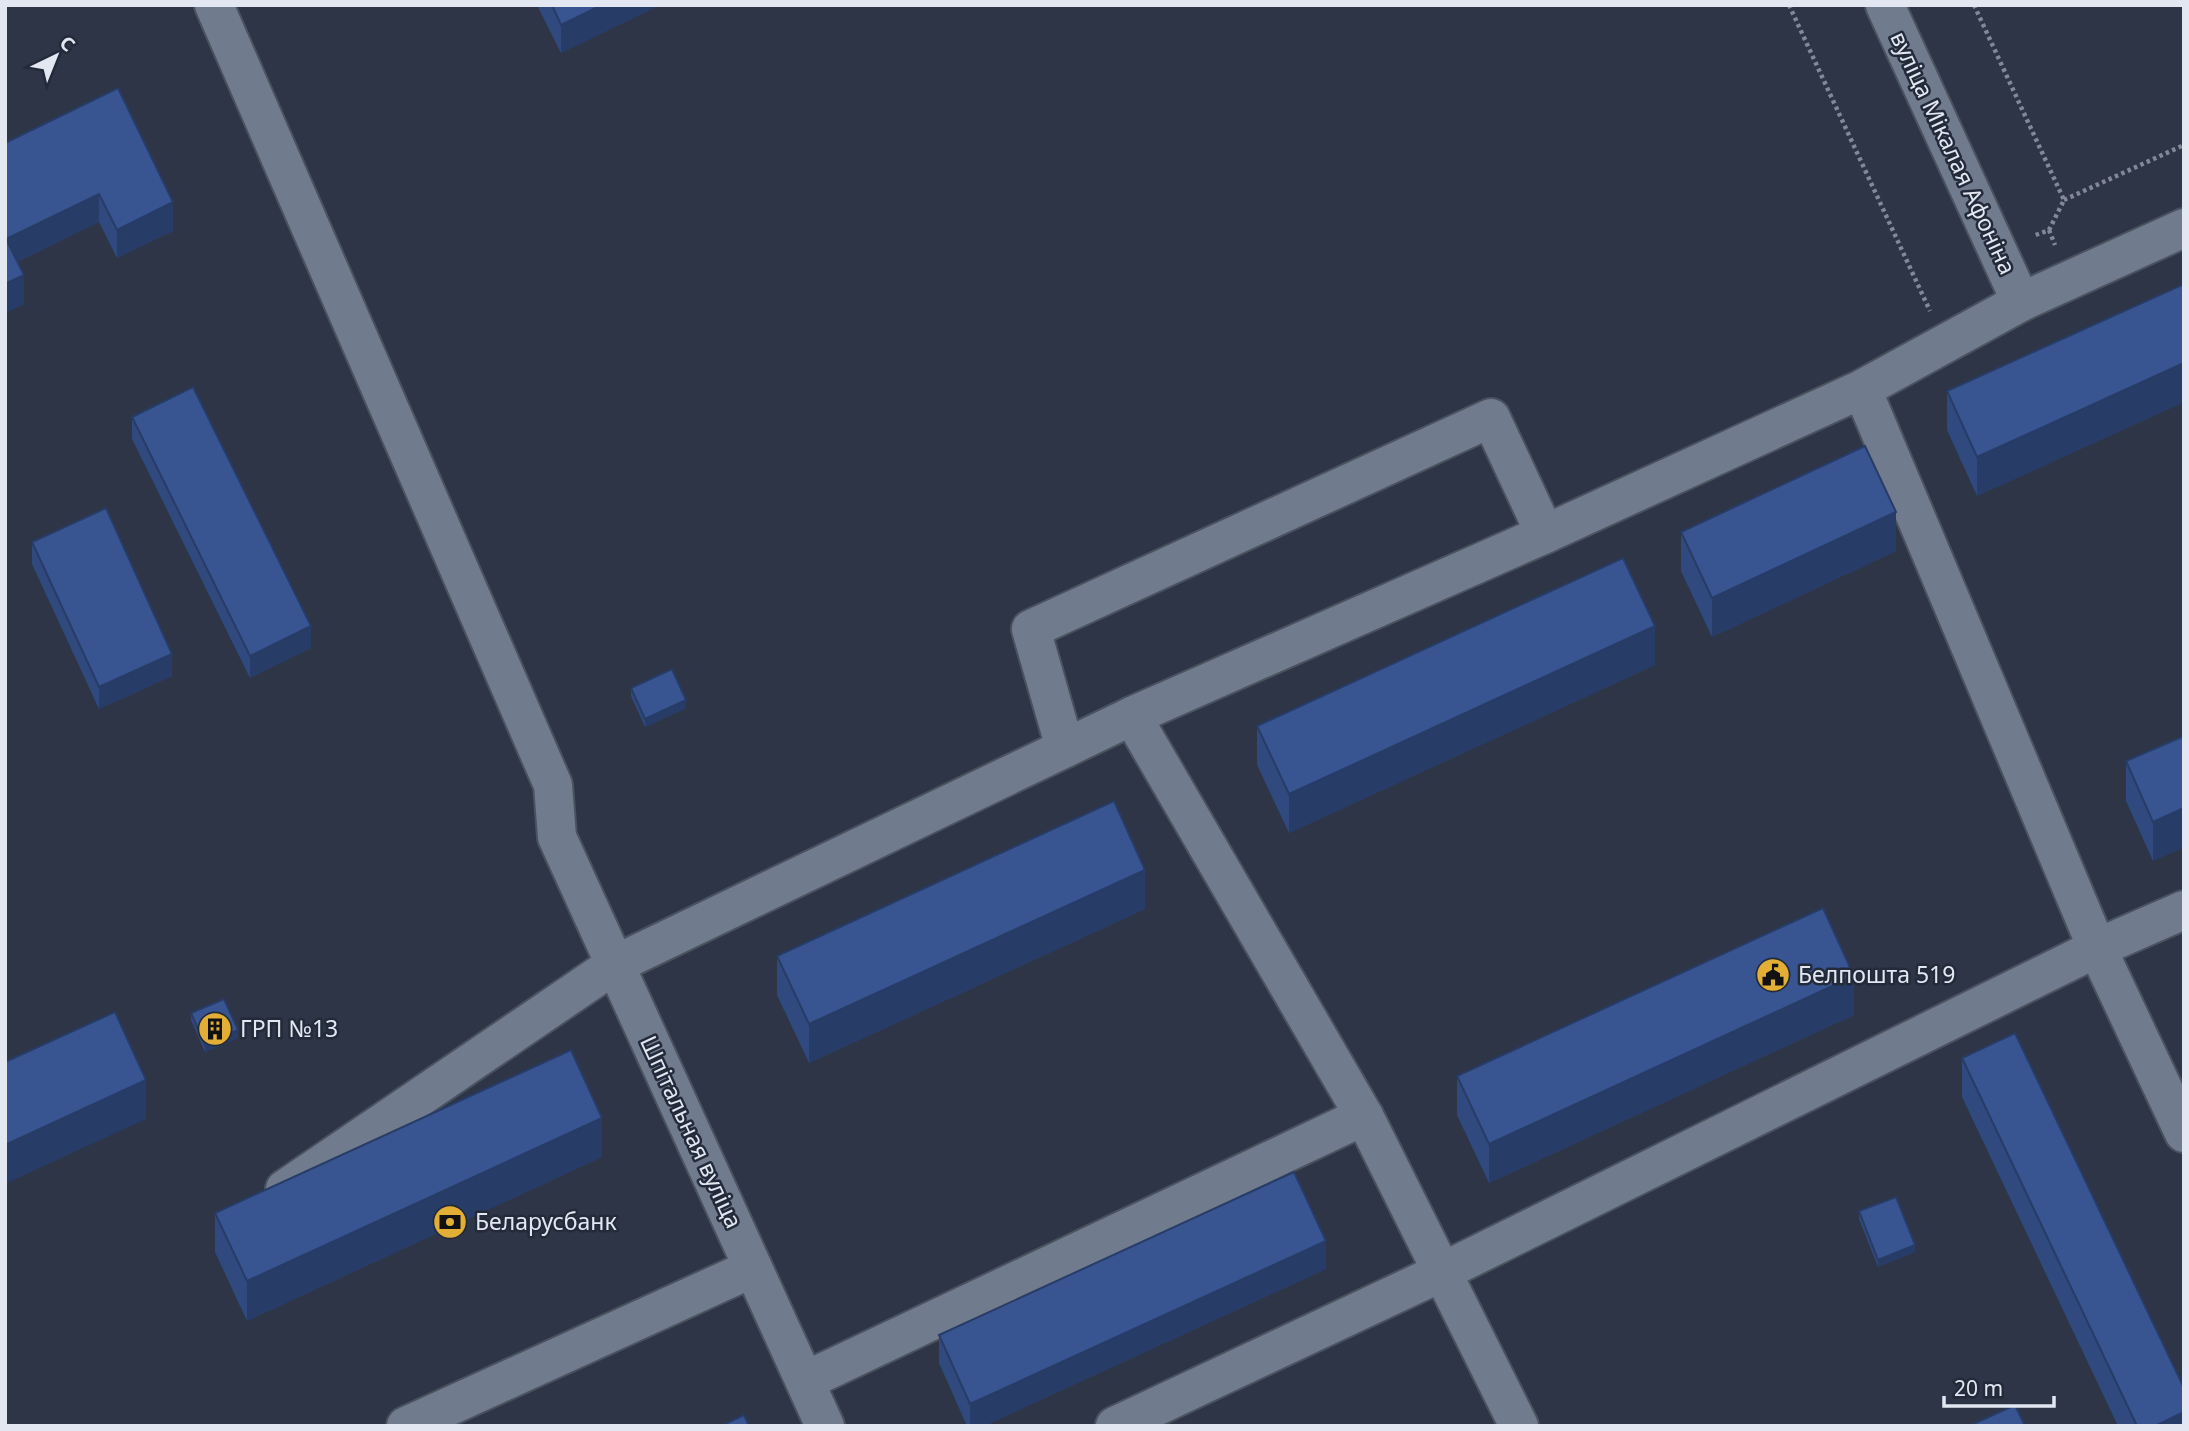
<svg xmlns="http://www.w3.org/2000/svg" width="2189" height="1431" viewBox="0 0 2189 1431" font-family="'Noto Sans',sans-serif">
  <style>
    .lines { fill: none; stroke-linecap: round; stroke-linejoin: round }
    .minor-casing { stroke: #4a525f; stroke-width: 42 }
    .path { stroke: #828897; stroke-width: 4.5; stroke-dasharray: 3.5 3.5; stroke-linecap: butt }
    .minor { stroke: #717b8e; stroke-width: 38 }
    .wall { fill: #30497e }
    .shaded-wall { fill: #273c66 }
    .building { fill: #385592; stroke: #273c66; stroke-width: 2 }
    .labels { text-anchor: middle; stroke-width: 5; stroke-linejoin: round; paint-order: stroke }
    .street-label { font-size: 23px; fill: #e2e7f2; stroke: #232b3b }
    .poi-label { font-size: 23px; fill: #e2e7f2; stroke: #232b3b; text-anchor: start }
  </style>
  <rect width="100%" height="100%" fill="#2d3546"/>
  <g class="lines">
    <g class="minor-casing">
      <g id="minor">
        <path d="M214,5L553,785L557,837L825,1426"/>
        <path d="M1885,5L2021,302"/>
        <path d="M1132,716L1364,1116L1519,1426"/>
        <path d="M1065,748L1031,629L1491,418L1545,534"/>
        <path d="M2184,910L2097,948L2184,1133"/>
        <path d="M285,1189L614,965L1132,716L1545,534L1862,389L2021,302L2184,228"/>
        <path d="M805,1381L1364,1116"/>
        <path d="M406,1426L753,1268"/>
        <path d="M1115,1426L1442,1272L2097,948L1862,389"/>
      </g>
    </g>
    <g class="path">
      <path d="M1789,5L1930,311"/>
      <path d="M1974,5L2064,200L2049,230L2033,236"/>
      <path d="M2064,200L2184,145"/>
      <path d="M2049,230L2055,245"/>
    </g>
    <use href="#minor" class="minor"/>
  </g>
  <g class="wall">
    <path d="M537,5H660L561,53Z"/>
    <path d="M5,143L173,231L117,258L99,222L17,262L24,304L5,313Z"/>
    <path d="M2184,284V402L1977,496L1947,430V391Z"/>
    <path d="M132,417L311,648L250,678L132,439Z"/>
    <path d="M1681,532L1896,551L1712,637L1681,571Z"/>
    <path d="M32,542L172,676L99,709L32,564Z"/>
    <path d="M1655,665L1289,833L1257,765V726Z"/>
    <path d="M631,688L686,708L645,727L631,696Z"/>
    <path d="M2184,736L2153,861L2126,801V761Z"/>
    <path d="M1145,909L809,1063L777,995V956Z"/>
    <path d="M191,1013L238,1038L205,1052L191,1020Z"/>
    <path d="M1854,1015L1489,1183L1457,1115V1076Z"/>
    <path d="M1962,1058L2184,1426H2118L1962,1097Z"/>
    <path d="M602,1157L247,1321L215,1252V1213Z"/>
    <path d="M1859,1211L1915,1252L1878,1267L1859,1219Z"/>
    <path d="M1326,1269L984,1426H967L939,1363V1335Z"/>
  </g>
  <g class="shaded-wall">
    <path d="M602,5H660L561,53V25Z"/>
    <path d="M99,194V222L6,267V239Z"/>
    <path d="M173,202V231L117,258V230Z"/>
    <path d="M24,275V304L5,313V284Z"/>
    <path d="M2184,363V402L1977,496V457Z"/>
    <path d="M1896,512V551L1712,637V598Z"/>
    <path d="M311,626V648L250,678V656Z"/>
    <path d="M1655,626V665L1289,833V794Z"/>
    <path d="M172,654V676L99,709V687Z"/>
    <path d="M686,700V708L645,727V719Z"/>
    <path d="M2184,808V848L2153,861V822Z"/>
    <path d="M1145,870V909L809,1063V1024Z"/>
    <path d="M1854,976V1015L1489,1183V1144Z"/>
    <path d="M238,1030V1038L205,1052V1045Z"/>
    <path d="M146,1080V1119L5,1184V1145Z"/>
    <path d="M602,1118V1157L247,1321V1281Z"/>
    <path d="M1326,1241V1269L984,1426H970V1404Z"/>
    <path d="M1915,1245V1252L1878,1267V1260Z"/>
    <path d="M2184,1412V1426H2155Z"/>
  </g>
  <g class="building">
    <path d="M552,5H602L561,25Z"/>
    <path d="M118,88L173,202L117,230L99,194L6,239L24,275L5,284V143Z"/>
    <path d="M2184,284V363L1977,457L1947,391Z"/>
    <path d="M193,387L311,626L250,656L132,417Z"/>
    <path d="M1865,446L1896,512L1712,598L1681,532Z"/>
    <path d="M106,508L172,654L99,687L32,542Z"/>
    <path d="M1623,558L1655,626L1289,794L1257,726Z"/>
    <path d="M672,669L686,700L645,719L631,688Z"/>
    <path d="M2184,736V808L2153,822L2126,761Z"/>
    <path d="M1114,801L1145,870L809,1024L777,956Z"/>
    <path d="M1823,908L1854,976L1489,1144L1457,1076Z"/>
    <path d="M224,999L238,1030L205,1045L191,1013Z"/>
    <path d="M115,1012L146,1080L5,1145V1062Z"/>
    <path d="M2015,1033L2184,1388V1412L2155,1426H2137L1962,1058Z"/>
    <path d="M571,1050L602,1118L247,1281L215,1213Z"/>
    <path d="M1294,1172L1326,1241L970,1404L939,1335Z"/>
    <path d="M1896,1197L1915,1245L1878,1260L1859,1211Z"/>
    <path d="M2015,1405L2025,1426H1969Z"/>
    <path d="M744,1415L749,1426H721Z"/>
  </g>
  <defs>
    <g id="civic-disc" transform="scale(1.75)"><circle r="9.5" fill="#e3ae35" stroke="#232b3b"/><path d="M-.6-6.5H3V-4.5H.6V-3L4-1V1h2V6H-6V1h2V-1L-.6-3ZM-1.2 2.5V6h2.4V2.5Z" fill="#111"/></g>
    <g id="building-disc" transform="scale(1.75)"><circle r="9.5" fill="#e3ae35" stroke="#232b3b"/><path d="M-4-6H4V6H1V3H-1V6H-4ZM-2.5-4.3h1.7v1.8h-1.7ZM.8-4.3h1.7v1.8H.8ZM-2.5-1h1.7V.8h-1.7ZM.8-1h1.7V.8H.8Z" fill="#111"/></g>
    <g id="bank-disc" transform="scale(1.75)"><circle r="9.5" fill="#e3ae35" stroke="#232b3b"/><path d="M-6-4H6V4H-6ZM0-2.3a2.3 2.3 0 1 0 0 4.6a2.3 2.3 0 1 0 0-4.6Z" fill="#111"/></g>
  </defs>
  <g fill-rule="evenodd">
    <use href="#civic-disc" x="1773" y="975"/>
    <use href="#building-disc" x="215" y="1029"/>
    <use href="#bank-disc" x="450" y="1222"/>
  </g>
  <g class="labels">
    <g class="street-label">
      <text transform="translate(1953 153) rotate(65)" y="8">вуліца Мікалая Афоніна</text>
      <text transform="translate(691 1132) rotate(65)" y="8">Шпітальная вуліца</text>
    </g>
    <g class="poi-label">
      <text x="1798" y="983">Белпошта 519</text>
      <text x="240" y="1037">ГРП №13</text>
      <text x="475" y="1230">Беларусбанк</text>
    </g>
  </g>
  <rect width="2189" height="1431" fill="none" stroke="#e2e7f2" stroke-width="14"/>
  <g transform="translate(56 56) rotate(43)" stroke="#232b3b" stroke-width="5" paint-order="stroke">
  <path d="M0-5L12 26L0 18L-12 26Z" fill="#e2e7f2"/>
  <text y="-10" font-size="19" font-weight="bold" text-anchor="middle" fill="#e2e7f2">С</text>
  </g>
  <path d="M1944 1396v10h110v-10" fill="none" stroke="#e2e7f2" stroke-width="3.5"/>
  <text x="1954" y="1396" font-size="21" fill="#e2e7f2" stroke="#232b3b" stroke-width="5" paint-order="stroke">20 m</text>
</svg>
